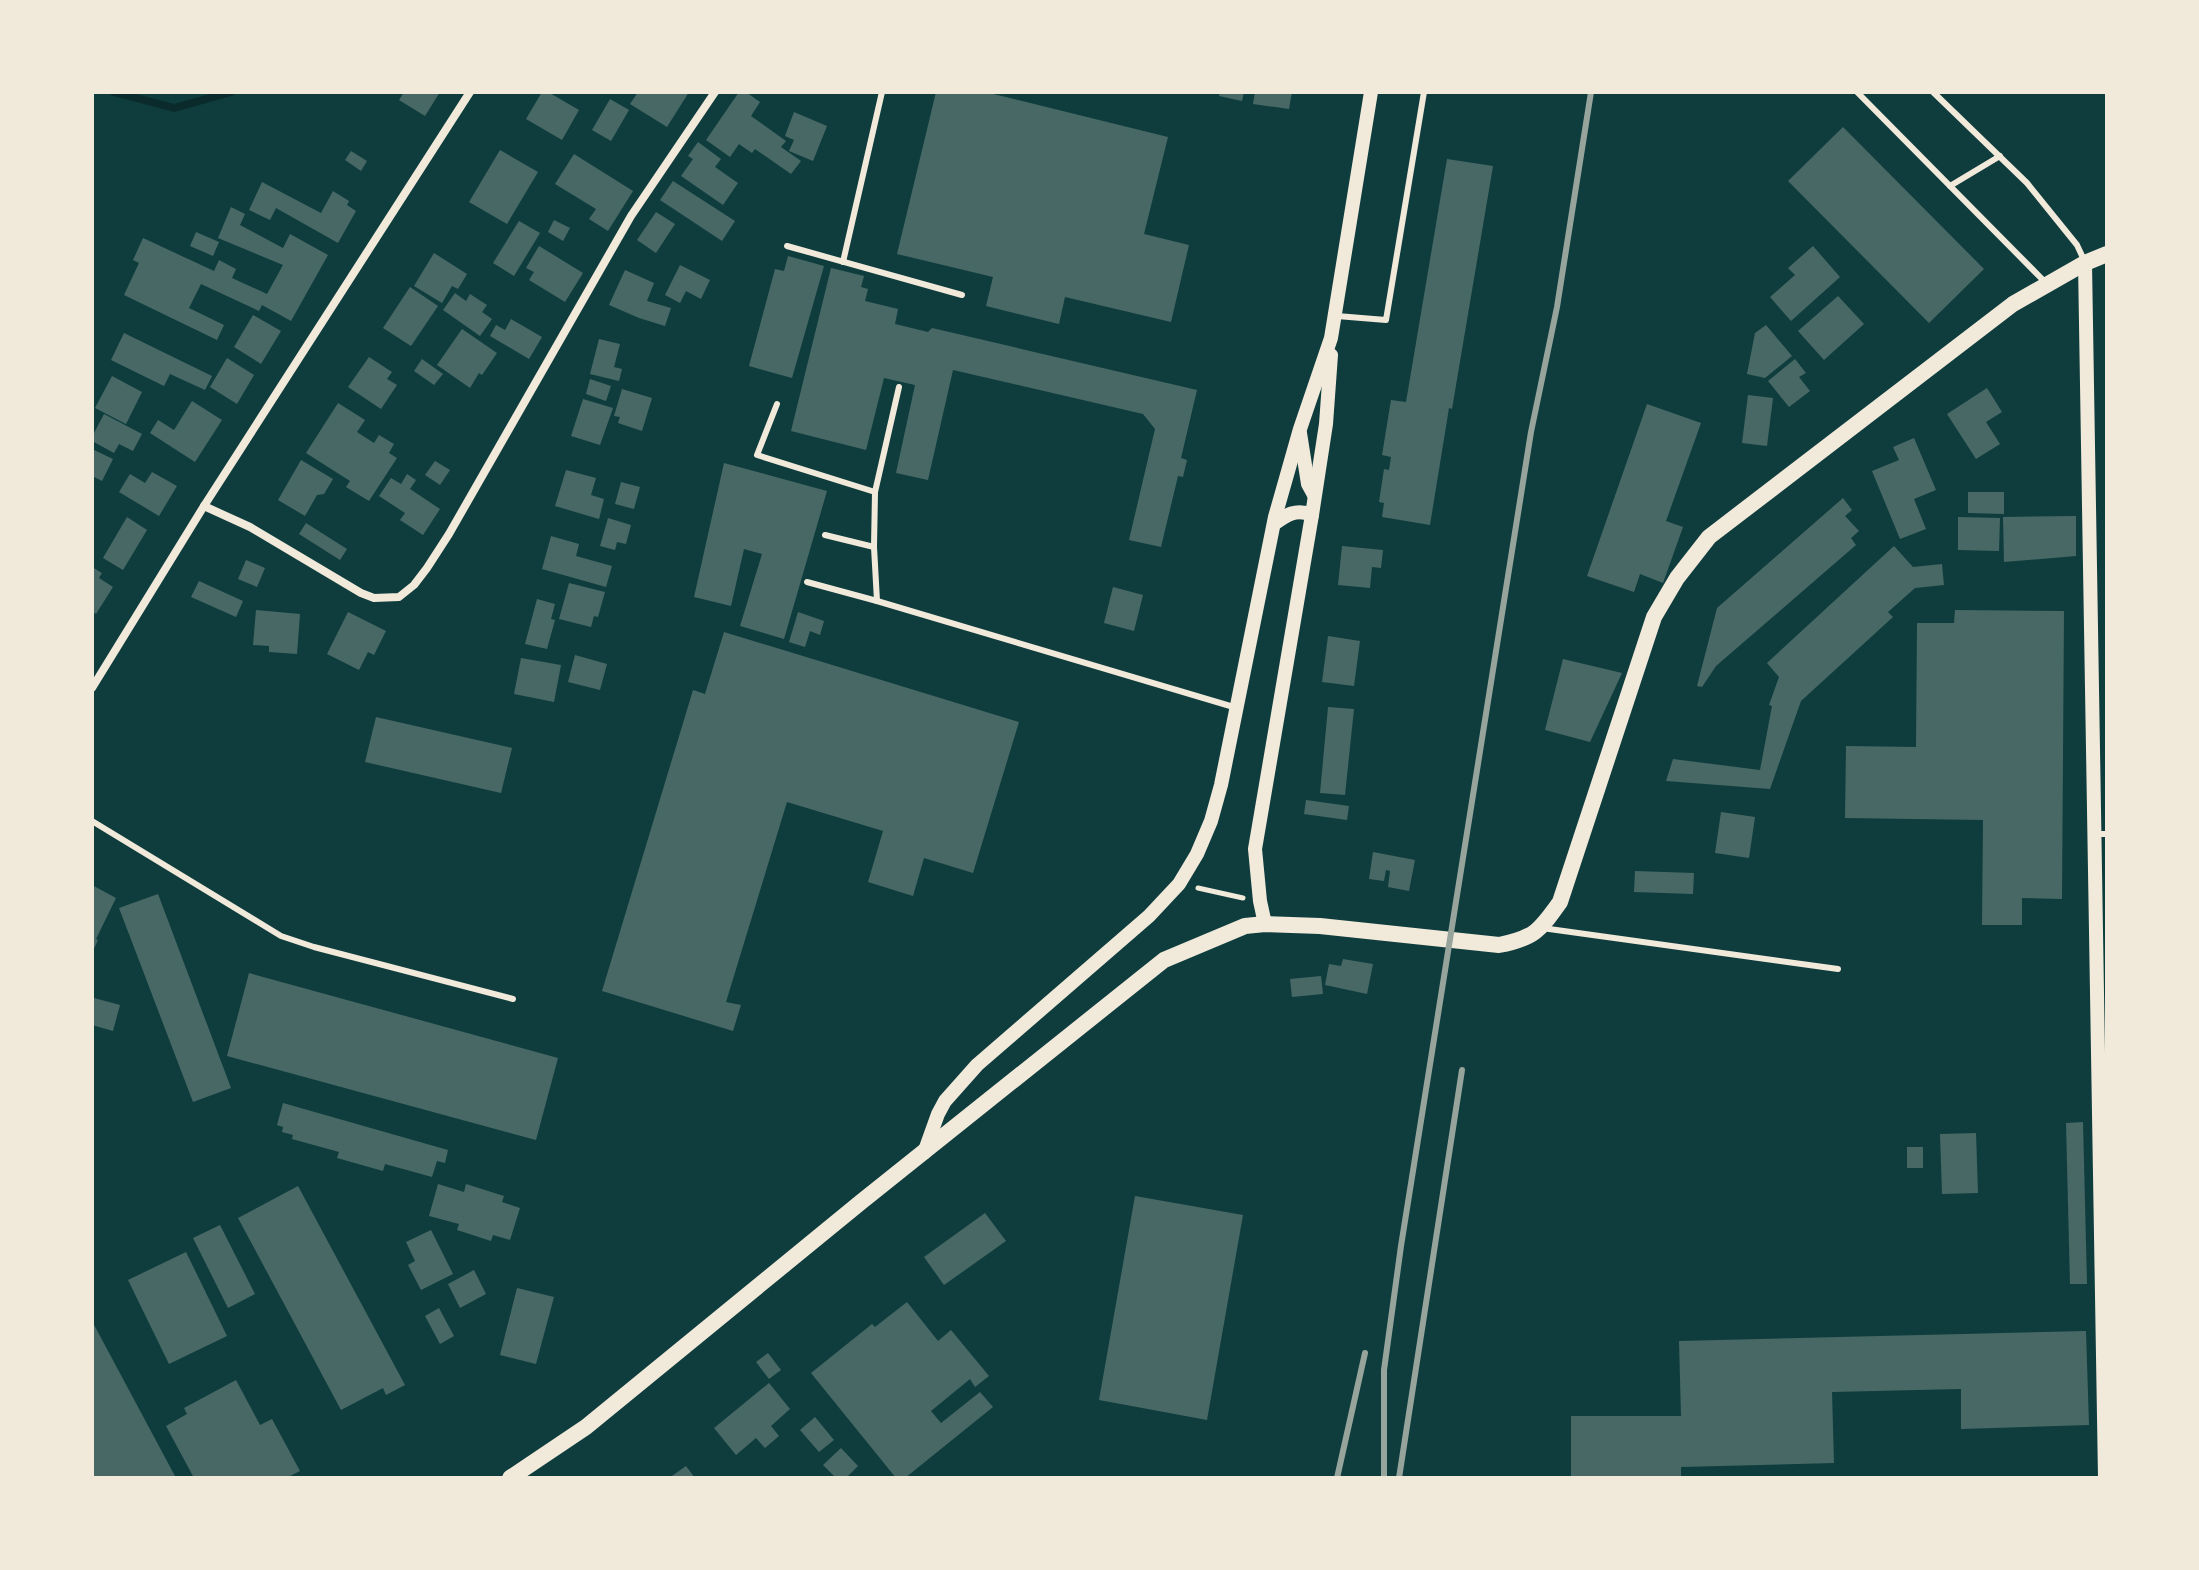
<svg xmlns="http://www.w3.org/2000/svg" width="2199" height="1570" viewBox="0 0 2199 1570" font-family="'Alegreya Sans',sans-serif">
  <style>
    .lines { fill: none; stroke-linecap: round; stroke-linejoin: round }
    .stream { stroke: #0a2a2b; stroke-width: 8 }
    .building { fill: #486865 }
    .path { stroke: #f1e9da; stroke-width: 5 }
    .service { stroke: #f1e9da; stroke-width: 6 }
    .minor { stroke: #f1e9da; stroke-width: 8 }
    .tertiary { stroke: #f1e9da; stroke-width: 14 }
    .secondary { stroke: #f1e9da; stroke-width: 16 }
    .rail { stroke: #97a49c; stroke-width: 6 }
  </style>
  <rect width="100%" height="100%" fill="#0f3d3e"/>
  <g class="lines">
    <path class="stream" d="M114,92L174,108L231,92"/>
  </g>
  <g class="building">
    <path d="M404,92H440L425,116L399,100Z"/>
    <path d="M542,92H548L579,110L562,140L526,119Z"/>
    <path d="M638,92H689L667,127L630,104Z"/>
    <path d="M739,92H746L760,102L751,116L786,141L781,147L801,161L791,174L755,149L752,153L739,144L730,157L706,140Z"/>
    <path d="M936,92H985L1168,137L1144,234L1189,245L1171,322L1065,297L1059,324L986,306L993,277L897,254Z"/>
    <path d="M1220,92H1244L1242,101L1219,96Z"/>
    <path d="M1255,92H1292L1289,109L1253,104Z"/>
    <path d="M610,99L629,110L611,141L592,130Z"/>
    <path d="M794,112L827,126L813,161L789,151L794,140L785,136Z"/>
    <path d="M1843,127L1984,269L1929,323L1788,181Z"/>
    <path d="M698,142L721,159L715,167L738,183L723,205L681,176L693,159L688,156Z"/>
    <path d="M500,150L538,172L507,224L469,202Z"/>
    <path d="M351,151L367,161L361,171L345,160Z"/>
    <path d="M574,154L633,191L608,231L589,219L596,209L555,184Z"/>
    <path d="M1447,159L1493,166L1452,409L1449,408L1430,525L1382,517L1384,503L1379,502L1384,469L1389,470L1391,457L1382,455L1391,400L1406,402Z"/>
    <path d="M673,181L735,221L722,241L660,200Z"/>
    <path d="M262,182L321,213L333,191L349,201L347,205L356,211L338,243L276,208L270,220L249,210Z"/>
    <path d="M231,207L245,214L240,225L283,248L290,234L328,255L291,321L262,305L259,311L201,284L189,308L224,325L217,340L124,295L139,263L133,260L143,238L214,271L219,260L236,269L232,278L267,294L283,265L218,238Z"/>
    <path d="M656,212L675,224L656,253L637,240Z"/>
    <path d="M554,220L570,228L563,241L548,232Z"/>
    <path d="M519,221L540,233L514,276L493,263Z"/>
    <path d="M196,232L219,242L213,256L190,246Z"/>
    <path d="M539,246L583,273L565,302L529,280L534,272L526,268Z"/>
    <path d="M1813,246L1840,277L1791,321L1770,297L1795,275L1788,268Z"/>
    <path d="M434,253L467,274L458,289L452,286L442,303L414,286Z"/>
    <path d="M788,256L824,266L792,378L749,366L775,269L784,271Z"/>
    <path d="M680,265L710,280L701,299L686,291L680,303L665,295Z"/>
    <path d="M831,268L864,276L861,287L868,289L865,301L898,309L895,324L928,332L932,328L1197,390L1181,458L1187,460L1183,477L1178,476L1161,547L1129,540L1155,429L1143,414L953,370L928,480L896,473L915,385L884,378L866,450L791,431Z"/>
    <path d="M625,270L654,283L647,301L671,308L665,326L639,318L609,305Z"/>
    <path d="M410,287L438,306L411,346L383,328Z"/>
    <path d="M455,293L466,301L470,294L487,305L482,312L492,319L480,336L443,310Z"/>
    <path d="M1838,296L1864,324L1824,360L1798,331Z"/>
    <path d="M253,315L281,331L261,364L234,347Z"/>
    <path d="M511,319L542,337L529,359L490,336L496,325L505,330Z"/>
    <path d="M1766,325L1792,356L1765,378L1747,374L1755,333Z"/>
    <path d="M462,329L497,353L482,375L479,373L470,388L437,365Z"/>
    <path d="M124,333L212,376L205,390L170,374L164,386L111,360Z"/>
    <path d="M599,339L620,344L614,367L622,369L619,381L590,374Z"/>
    <path d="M369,357L392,372L387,379L397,385L381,409L348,387Z"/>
    <path d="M227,358L254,375L237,404L210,387Z"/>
    <path d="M422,359L443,374L434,385L414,371Z"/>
    <path d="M1795,359L1806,373L1799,377L1810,391L1789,407L1768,381Z"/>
    <path d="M112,376L142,392L126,424L95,408Z"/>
    <path d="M590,379L611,386L606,401L586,394Z"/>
    <path d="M1987,388L2002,412L1986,422L2000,444L1976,459L1947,414Z"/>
    <path d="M622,389L652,398L642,431L618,423L620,417L614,416Z"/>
    <path d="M1748,395L1773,398L1767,446L1742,443Z"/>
    <path d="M583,399L613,408L600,445L571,436Z"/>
    <path d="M192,401L222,420L195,462L150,433L158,420L174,430Z"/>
    <path d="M338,403L365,420L357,432L374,443L379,435L394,444L389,453L397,458L369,501L346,487L350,481L306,453Z"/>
    <path d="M1647,404L1701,423L1666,521L1683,527L1663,583L1640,574L1634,592L1587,576Z"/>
    <path d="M104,414L142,434L133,451L119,444L114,453L92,441V437Z"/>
    <path d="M1914,438L1936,490L1914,499L1926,529L1900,539L1872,471L1899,460L1893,447Z"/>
    <path d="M92,449L113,459L102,481L92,476Z"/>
    <path d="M301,460L333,479L324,494L317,495L305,516L278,500Z"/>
    <path d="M435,461L450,470L440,485L425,475Z"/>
    <path d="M724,463L827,491L784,639L740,626L762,554L744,549L731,606L694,597Z"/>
    <path d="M566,470L596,478L591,495L604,499L599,519L555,506Z"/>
    <path d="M152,472L177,486L159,516L119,492L130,474L145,483Z"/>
    <path d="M407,474L416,480L410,489L440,509L423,535L400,520L405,513L379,496L391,478L401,484Z"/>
    <path d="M621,482L640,487L634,509L615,504Z"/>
    <path d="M1968,492H2004V514L1968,513Z"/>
    <path d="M1843,498L1852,510L1845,516L1859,531L1851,538L1856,545L1716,666L1702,687L1697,686L1717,608Z"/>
    <path d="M2076,516V556L2004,562L2003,517Z"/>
    <path d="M127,517L147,530L123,570L103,558Z"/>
    <path d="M1958,517L2000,518L1999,551L1958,550Z"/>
    <path d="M608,518L631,525L626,544L617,542L615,550L600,546Z"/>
    <path d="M306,523L347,549L340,560L299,534Z"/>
    <path d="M551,536L579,544L576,556L612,566L606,587L542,569Z"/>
    <path d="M1342,546L1383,550L1381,568L1372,567L1370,588L1338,585Z"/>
    <path d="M1894,546L1913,567L1942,564L1944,585L1915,588L1888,612L1893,617L1801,701L1770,789L1666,781L1673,759L1760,770L1772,706L1769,705L1779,677L1767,663Z"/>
    <path d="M246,560L265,568L257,587L238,579Z"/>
    <path d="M92,567L102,573L99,578L113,587L96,614L92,611Z"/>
    <path d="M199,581L243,601L236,617L191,597Z"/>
    <path d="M569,583L605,592L598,617L594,616L591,627L559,619Z"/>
    <path d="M1113,587L1143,595L1134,631L1104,623Z"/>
    <path d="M537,599L555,604L551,619L555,620L547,649L525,644Z"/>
    <path d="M256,610L300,614L297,654L269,652V646L253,645Z"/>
    <path d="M1955,610L2064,611L2062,899L2022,898V925H1982L1983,820L1845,818L1846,746L1916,747L1917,623H1954Z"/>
    <path d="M348,612L386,631L374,655L368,652L359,670L327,654Z"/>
    <path d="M798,612L824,621L820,635L810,631L805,647L789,642Z"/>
    <path d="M724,632L1019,722L973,873L924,858L913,896L868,882L883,831L787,802L726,1002L741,1005L733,1031L602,991L693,690L705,694Z"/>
    <path d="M1328,636L1360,641L1354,686L1322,682Z"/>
    <path d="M575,655L607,664L600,690L568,682Z"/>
    <path d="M521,658L561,665L554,702L514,694Z"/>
    <path d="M1563,659L1622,673L1590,742L1545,730Z"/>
    <path d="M1328,707L1354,709L1345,795L1320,793Z"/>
    <path d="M376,717L512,748L501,793L365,762Z"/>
    <path d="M1306,800L1349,806L1347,820L1304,814Z"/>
    <path d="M1721,812L1755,817L1749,858L1715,853Z"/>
    <path d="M1373,852L1415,860L1409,891L1388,887L1390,871L1386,870L1384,881L1369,879Z"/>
    <path d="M1635,871L1694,873L1693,894L1634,892Z"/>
    <path d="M92,885L116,898L96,939L98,940L92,953Z"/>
    <path d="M158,894L231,1088L193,1102L119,908Z"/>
    <path d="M1343,959L1373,964L1367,994L1325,985L1329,964L1341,966Z"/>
    <path d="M249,973L558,1058L536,1140L227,1056Z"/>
    <path d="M1321,976L1323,994L1292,997L1290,979Z"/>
    <path d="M94,998L120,1005L113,1031L92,1025Z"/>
    <path d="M283,1103L448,1150L445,1163L437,1161L432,1177L385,1164L383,1171L337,1158L339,1152L292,1139L293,1135L282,1132L283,1127L277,1125Z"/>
    <path d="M2083,1122L2087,1284H2070L2066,1123Z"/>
    <path d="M1976,1133L1978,1193L1942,1194L1940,1134Z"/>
    <rect x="1907" y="1147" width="16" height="21"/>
    <path d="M438,1184L464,1192L466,1184L504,1196L502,1202L520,1208L510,1240L493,1235L491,1241L457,1230L459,1224L429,1216Z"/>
    <path d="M298,1186L405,1385L386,1395L383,1388L341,1410L238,1218Z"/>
    <path d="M1135,1196L1243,1215L1207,1420L1099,1400Z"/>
    <path d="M985,1213L1006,1241L944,1285L924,1257Z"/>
    <path d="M220,1225L255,1294L228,1308L193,1238Z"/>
    <path d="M431,1230L453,1274L421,1290L408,1265L415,1261L406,1242Z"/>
    <path d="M186,1252L227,1336L169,1364L128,1280Z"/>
    <path d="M474,1270L486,1294L460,1308L448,1284Z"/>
    <path d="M517,1288L554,1297L536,1364L500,1355Z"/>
    <path d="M907,1302L938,1341L951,1330L989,1376L975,1387L970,1379L931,1411L941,1423L980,1392L993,1407L905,1478H896L811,1373L872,1324L875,1327Z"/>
    <path d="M439,1308L454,1336L440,1344L425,1316Z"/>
    <path d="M92,1321L176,1478H94L92,1474Z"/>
    <path d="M2086,1331L2089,1425L1961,1429V1389L1832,1392L1834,1463L1681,1467V1478H1571V1416H1681L1679,1341Z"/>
    <path d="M768,1353L781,1370L769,1379L756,1362Z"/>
    <path d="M236,1380L260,1425L272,1419L300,1471L286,1478H194L166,1426L187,1414L184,1408Z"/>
    <path d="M769,1383L790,1409L771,1426L779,1436L765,1448L756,1438L736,1455L714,1428Z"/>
    <path d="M815,1417L834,1440L819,1452L800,1430Z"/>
    <path d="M841,1448L858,1466L846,1478H836L823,1465Z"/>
    <path d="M686,1466L695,1478H669Z"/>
  </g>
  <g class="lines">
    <path class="path" d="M1198,888L1243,898"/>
    <g class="service">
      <path d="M1857,92L2045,282"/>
      <path d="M1933,92L2027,183L2077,245L2084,260"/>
      <path d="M1950,186L2000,156"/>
      <path d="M787,246L962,295"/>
      <path d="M843,262L882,92"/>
      <path d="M1337,316L1386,320L1424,92"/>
      <path d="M777,404L757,455L875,492"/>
      <path d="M825,535L874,547"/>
      <path d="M807,582L877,601L1237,708"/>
      <path d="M877,601L874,547L875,492L899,387"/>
      <path d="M92,821L281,936L314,947L513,999"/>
      <path d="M2094,834H2107"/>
      <path d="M1542,928L1838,969"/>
    </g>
    <g class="minor">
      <path d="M204,506L250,527L361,593L374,598L399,597L414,585L427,568L449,534L631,216L715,92"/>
      <path d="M92,688L204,506L470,92"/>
    </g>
    <g class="tertiary">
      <path d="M2085,263L2105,1478"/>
      <path d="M1300,433L1308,484L1314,495"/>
      <path d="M1274,524C1286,515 1296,508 1312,515"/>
      <path d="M1265,924L1260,901L1255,849L1312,515L1326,424L1331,355"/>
      <path d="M924,1153L938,1114L945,1101L977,1065L1149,916L1179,884L1197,854L1211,821L1221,785L1275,517L1300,429L1331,338L1371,92"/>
    </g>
    <path class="secondary" d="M510,1478L586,1427L861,1202L1164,960L1245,926L1265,924L1320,926L1499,945C1535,938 1540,930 1560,902L1654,617L1677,578L1709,537L2013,304L2085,263L2107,254"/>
    <g class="rail">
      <path d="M1337,1478L1365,1353"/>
      <path d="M1384,1478V1370L1401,1246L1531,432L1557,307L1591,92"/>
      <path d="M1399,1478L1462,1070"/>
    </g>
  </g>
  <rect width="2199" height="1570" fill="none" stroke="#f1e9da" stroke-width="188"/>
</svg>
